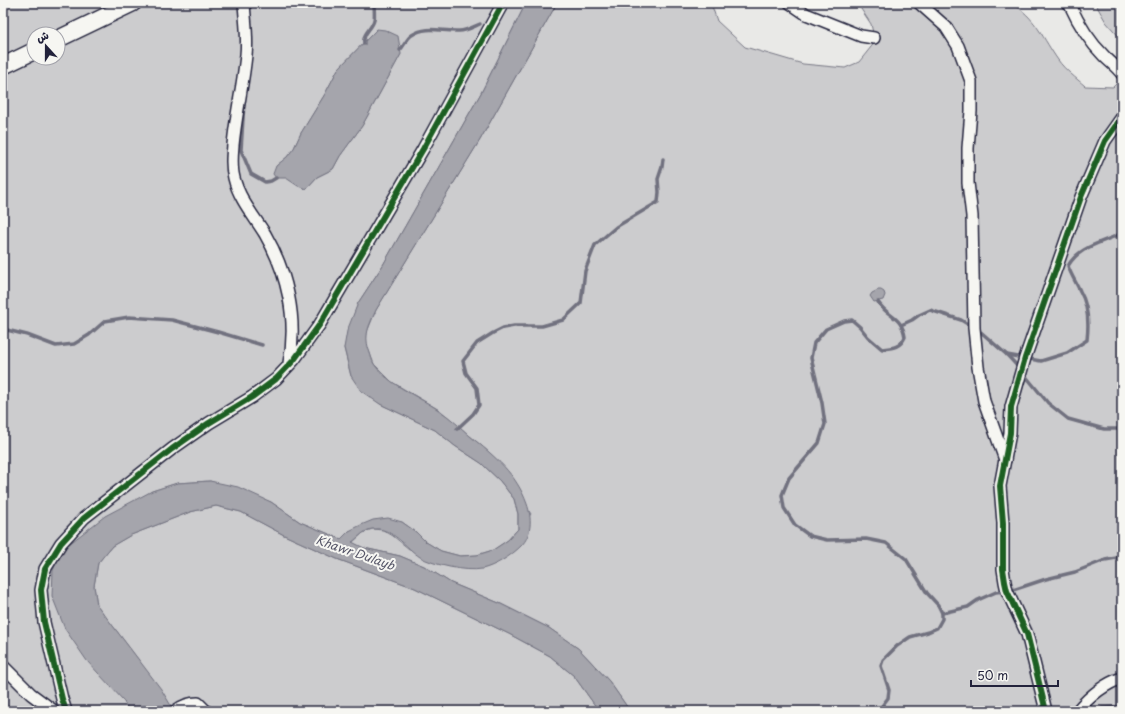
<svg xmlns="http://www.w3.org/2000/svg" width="1125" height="714" viewBox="0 0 1125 714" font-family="'Playpen Sans','Playpen Sans Arabic',sans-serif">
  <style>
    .green { fill: #ccccce; stroke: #777784; fill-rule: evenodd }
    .water { fill: #a5a5ac; stroke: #71717f }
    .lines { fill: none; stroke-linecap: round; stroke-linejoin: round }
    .stream { stroke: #71717f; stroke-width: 3.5 }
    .minor-casing { stroke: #22223b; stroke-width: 14 }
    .secondary-casing { stroke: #22223b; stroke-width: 19 }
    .minor { stroke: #f6f6f2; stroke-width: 11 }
    .secondary { stroke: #f6f6f2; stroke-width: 16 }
    .cycleway-casing { stroke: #f6f6f2; stroke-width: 8 }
    .cycleway { stroke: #1b5e20; stroke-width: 6 }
    .labels { text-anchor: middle; stroke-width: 4; stroke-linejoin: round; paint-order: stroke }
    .water-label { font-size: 12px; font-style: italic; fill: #565668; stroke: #f6f6f2 }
  </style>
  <rect width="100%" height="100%" fill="#e9e9e7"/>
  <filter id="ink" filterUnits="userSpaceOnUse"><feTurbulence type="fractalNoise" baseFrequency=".025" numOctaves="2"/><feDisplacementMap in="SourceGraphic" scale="8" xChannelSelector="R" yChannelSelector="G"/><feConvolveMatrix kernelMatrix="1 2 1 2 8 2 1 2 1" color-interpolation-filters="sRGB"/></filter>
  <g filter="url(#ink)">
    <g class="green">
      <path d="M3,3H526L481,93L383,265L358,303L344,348L351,376L380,404L435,430L455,446L481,463L500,481L514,499L518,514V529L508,540L493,550L477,555L460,556L441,551L426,542L416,532L402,522L349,531L341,539L300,522L271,502L210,481L178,483L152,491L64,548L123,700L129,711H3ZM377,29L401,54L362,126L340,156L333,169L317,177L306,189C293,184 285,176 276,166L287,157L294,148L301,133L325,94L338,69ZM34,34H58V58H34Z"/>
      <path d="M557,3H711L717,21L745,47L803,64L845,68L859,62L875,42L871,24L857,3H1011C1036,17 1043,39 1058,60C1065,70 1076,78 1085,86L1113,87L1122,78V711H630L609,681L579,649L549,628L499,603L451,583L424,566L400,556L364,548L352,543L363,533L372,529L383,530L393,536L409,549L494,564L531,514L491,454L441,411L392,382L374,364L366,343L367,332L376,310L480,140Z"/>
      <path d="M1095,3H1122V40L1106,22Z"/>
      <path d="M216,506L241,512L284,535L337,559L415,588L509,634L550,656L574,676L599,711H173L137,658L97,605L94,586L98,563L112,546L131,535L190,512Z"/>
    </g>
    <g class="water">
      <path d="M526,3H557L480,140L376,310C369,326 363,335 370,353C371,356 372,361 374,364C388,385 420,397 440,411C451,418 460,427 470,436C495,457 516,473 527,504C532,518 532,535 521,546C511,556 495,566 482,569C467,572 433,565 420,557C406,548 391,526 372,529C364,530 358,538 352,542L364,548L400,556L424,566L451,583L499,603L549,628L579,649L609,681L630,711H599L574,676L550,656L509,634L415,588L337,559L284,535L241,512L216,506L190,512L131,535L112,546L98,563L94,586L97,605L161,689L170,704L173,711H129L123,700L87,661L65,629L52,596L53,570L64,548L105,516L152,491L177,483L210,481L238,487L271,502L300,522L341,539L349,531L361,525L373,520L388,518L402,522L416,532L426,542L441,551L460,556L477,555L493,550L508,540L518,529V514L514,499L500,481L481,463L455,446L435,430L380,404L361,391L351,376L344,348L347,331L358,303L383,265L481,93Z"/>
      <path d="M377,29L385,30L398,36L401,54L362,126L340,156L333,169L317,177L306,189L298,186L286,178H276L273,174L276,166L287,157L294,148L301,133L325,94L338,69Z"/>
      <path d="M878,290H881L884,292L885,295L883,300L874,302L870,296L872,293Z"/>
    </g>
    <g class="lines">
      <g class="stream">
        <path d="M364,44C362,33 372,29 374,20C375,15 374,8 374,3"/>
        <path d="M400,50C404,46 407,38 412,35C427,25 442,32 459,31C466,31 473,27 480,24"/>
        <path d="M244,103L241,150L251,174L265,182L271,181L276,178"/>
        <path d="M878,302C888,318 902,316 905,337C900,348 892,348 882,349L868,337L860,327L852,320L844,321L826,329L814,343L811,358L822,403L825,424L819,443L789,478L782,495L784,508L795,525L810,536L827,540L866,539L886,543L906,559L927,593L938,605L942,613V619L937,628L928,632L910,637L897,646L883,660L881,666L889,690L888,698L878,711"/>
        <path d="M901,325L912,320L919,315L930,310L961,320L982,333L1007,355L1020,369"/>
        <path d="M3,329L27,335L56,346L74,344L89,335L105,321L129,317L172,320L218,332L262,345"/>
        <path d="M1007,355L1041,361L1067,353L1087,340C1089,323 1088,305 1080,291C1076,282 1071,275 1068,266C1079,246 1103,243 1122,233"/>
        <path d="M1024,374L1048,403L1068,419L1104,429H1122"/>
        <path d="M457,429L473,414L479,405L477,388L466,373L463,361L477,343L493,333L503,328L514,326H542L563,320L581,303L585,271L595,245L616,227L658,202L659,192L658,179L662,167L663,159"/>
        <path d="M942,613L968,607L978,600L996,592L1013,590L1046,579L1075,572L1105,560L1122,557"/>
        <path d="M1102,708L1122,707"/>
        <path d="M580,711L603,710"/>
      </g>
      <g class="minor-casing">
        <g id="minor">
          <path d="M244,3C245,20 248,38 246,55C243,85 236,114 233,145C232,156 231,167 234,178C239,199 254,216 265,234C287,272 298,319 289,363"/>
          <path d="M790,3L806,14L861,36L874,38"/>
          <path d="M919,3L946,27L958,46L971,81V111L968,148V183L972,216L974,328L978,367L984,401L1005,460"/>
          <path d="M1067,3L1070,5C1079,25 1089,41 1104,56C1110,62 1117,67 1122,74"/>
          <path d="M3,666L31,694L54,711"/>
          <path d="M66,711L62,699L44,622L41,590L45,569L61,543L84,518L172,449L209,423L252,397L276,379L294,360L320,324L423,149L503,3"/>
          <path d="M175,711C183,705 189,703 198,703L206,711"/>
          <path d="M1046,711L1027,634L1007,591L1005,582L1003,569V523L1000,486L1010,433L1011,407L1025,358L1081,197L1105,141L1122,117"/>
          <path d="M1077,711C1089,697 1104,684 1122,678"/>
        </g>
      </g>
      <g class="secondary-casing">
        <g id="secondary">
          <path d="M58,39L133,3"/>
          <path d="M3,66L34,51"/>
        </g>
      </g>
      <use href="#minor" class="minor"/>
      <use href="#secondary" class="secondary"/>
      <g class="cycleway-casing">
        <g id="cycleway">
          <path d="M66,711L62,699L44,622L41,590L45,569L61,543L84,518L172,449L209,423L252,397L276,379L294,360L320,324L423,149L503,3"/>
          <path d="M1046,711L1027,634L1007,591L1005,582L1003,569V523L1000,486L1010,433L1011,407L1025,358L1081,197L1105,141L1122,117"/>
        </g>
      </g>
      <use href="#cycleway" class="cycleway"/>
    </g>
  </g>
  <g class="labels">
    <g class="water-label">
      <text transform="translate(355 553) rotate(19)" y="4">Khawr Dulayb</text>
    </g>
  </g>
  <rect width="1125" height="714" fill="none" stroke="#f6f6f2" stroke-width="16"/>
  <rect x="8" y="8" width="1109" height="698" fill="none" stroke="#22223b" stroke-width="1.5" filter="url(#ink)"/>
  <g transform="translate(46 46) rotate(339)"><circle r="19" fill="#f6f6f2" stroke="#a1a1a9"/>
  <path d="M0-3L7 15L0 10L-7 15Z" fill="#22223b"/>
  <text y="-6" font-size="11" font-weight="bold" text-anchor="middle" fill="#22223b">ش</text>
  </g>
  <path d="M971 680v6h87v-6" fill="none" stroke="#22223b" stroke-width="2"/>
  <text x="977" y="680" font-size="12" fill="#22223b" stroke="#f6f6f2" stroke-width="3" paint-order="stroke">50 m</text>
</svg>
